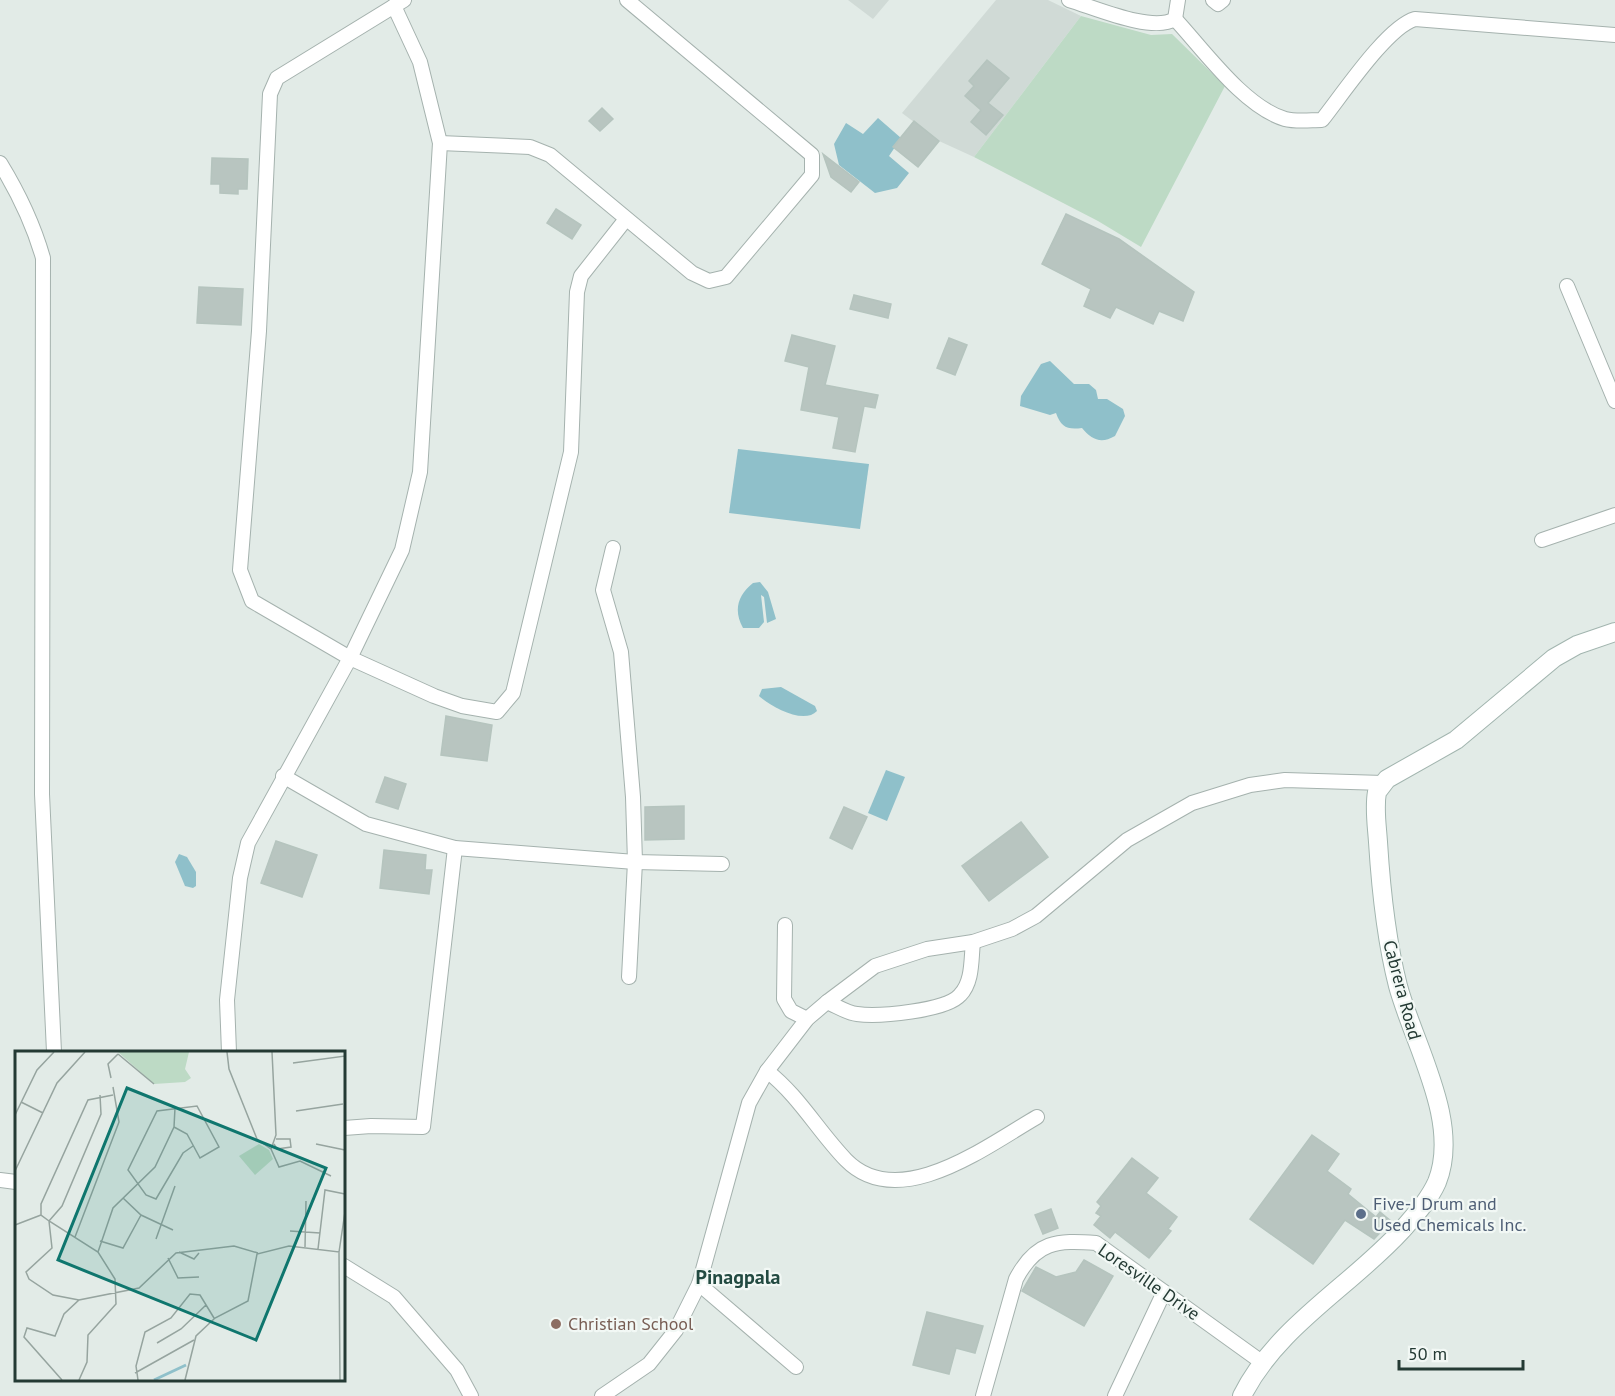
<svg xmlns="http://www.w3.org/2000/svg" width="1615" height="1396" viewBox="0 0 1615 1396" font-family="'PT Sans',sans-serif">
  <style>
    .built { fill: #d0dad6 }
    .green { fill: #bddac5 }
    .water { fill: #8fc0ca }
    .building { fill: #b8c5c0; stroke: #b5c4be; stroke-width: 1.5 }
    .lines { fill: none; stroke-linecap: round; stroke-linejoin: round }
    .street-casing { stroke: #a5b2ae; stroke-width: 16 }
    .secondary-casing { stroke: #a2b5af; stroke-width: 20 }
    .street { stroke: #fff; stroke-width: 14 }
    .secondary { stroke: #fff; stroke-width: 18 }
    .service-dot { fill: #5c6f8a; stroke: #f2f8f5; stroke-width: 2 }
    .education-dot { fill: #8d6e63; stroke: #f2f8f5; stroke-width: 2 }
    .labels { text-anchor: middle; stroke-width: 4.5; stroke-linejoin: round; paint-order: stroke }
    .street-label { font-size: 18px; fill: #243a34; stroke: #f2f8f5 }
    .service-label { font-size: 18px; fill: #4e5e75; stroke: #f2f8f5; text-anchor: start }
    .education-label { font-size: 18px; fill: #785e54; stroke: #f2f8f5; text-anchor: start }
    .neighbourhood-label { font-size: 20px; font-weight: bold; fill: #224a41; stroke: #f2f8f5 }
    .inset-river { fill: none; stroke: #8fc0ca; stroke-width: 3 }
    .inset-road { fill: none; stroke: #96a49f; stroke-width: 1.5 }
    .view { fill: #0f766e; fill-opacity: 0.15; stroke: #0f766e; stroke-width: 3 }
    .inset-edge { fill: none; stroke: #243a34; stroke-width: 3 }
  </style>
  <rect width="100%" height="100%" fill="#e2ebe7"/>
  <g class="built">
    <path d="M848,0H889L873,19Z"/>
    <path d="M996,0H1048L1081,16L974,157L939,141L902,113Z"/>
  </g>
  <path class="green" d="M1081,16L1151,35L1172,34L1225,86L1141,247L1098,221L974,157Z"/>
  <g class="water">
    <path d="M878,118L901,138L889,156L909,173L897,188L875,193L839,165L834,144L846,123L863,134Z"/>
    <path d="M1050,361L1074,384H1089L1096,390L1098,399H1107L1123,409L1125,416L1115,436C1101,444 1092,440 1082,428C1067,430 1061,427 1056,413L1050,415L1020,406L1021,396L1041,364Z"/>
    <path d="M738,449L869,464L860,529L729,513Z"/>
    <path d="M760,582L768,592L776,619L767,623L764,597L761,595L764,622L759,628H743C733,610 738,595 753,583Z"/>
    <path d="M781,687L815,706L817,711C804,725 771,707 759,696L762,689Z"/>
    <path d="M886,770L905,777L887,821L868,813Z"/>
    <path d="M179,854L187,857L196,872V886L193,888L185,886L175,862Z"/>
  </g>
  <g class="building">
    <path d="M987,60L1009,78L988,103L1003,115L986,135L971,122L981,110L965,96L974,86L969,81Z"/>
    <path d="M602,108L613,119L600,131L589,121Z"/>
    <path d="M914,121L939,141L918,167L893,147Z"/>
    <path d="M823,154L859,182L851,192L831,177Z"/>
    <path d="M212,158L248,159L247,189H238V194L220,193V184H211Z"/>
    <path d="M556,209L581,225L572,239L547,223Z"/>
    <path d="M1066,214L1119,239L1194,292L1183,321L1159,311L1153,324L1116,307L1110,318L1084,306L1091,289L1042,264Z"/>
    <path d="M199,287L243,289L241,325L197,323Z"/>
    <path d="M854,295L891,304L888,318L850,309Z"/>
    <path d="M792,335L835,346L825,385L878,395L875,408L864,406L855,452L833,448L839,417L801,410L809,367L785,361Z"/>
    <path d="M949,338L967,345L955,375L937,368Z"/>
    <path d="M446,716L492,725L487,761L441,755Z"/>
    <path d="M385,777L406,784L398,809L376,802Z"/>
    <path d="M684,806V839L645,840V807Z"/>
    <path d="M844,807L867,817L852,849L830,838Z"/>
    <path d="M1021,822L1048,857L989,901L962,866Z"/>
    <path d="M276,841L317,855L302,897L261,883Z"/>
    <path d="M384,850L426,855L425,870H432L429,894L380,888Z"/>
    <path d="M1312,1135L1339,1154L1327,1171L1351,1189L1348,1194L1376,1217L1380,1212L1391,1221L1374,1239L1345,1220L1313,1264L1250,1219Z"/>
    <path d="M1132,1158L1158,1178L1146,1193L1177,1217L1168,1229L1171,1231L1149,1258L1115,1232L1110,1238L1094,1225L1101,1216L1096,1213L1101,1206L1097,1202Z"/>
    <path d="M1051,1209L1058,1228L1043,1234L1035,1215Z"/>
    <path d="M1084,1260L1113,1276L1084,1326L1022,1291L1036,1267L1056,1277L1076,1272Z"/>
    <path d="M927,1312L983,1326L975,1353L956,1348L949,1374L913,1365Z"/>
  </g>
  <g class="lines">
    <g class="street-casing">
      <g id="street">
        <path d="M404,0L277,78L270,94L259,331L240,570L252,601L350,658L434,696L462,706L497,712L513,693L571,452L577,292L581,276L626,219"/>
        <path d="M1069,0C1096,8 1152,33 1175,19"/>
        <path d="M1213,0L1218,4L1223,0"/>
        <path d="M1175,19C1203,49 1244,107 1285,119C1296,122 1311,120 1322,120C1342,95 1387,27 1415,19L1615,35"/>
        <path d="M1175,19L1178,0"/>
        <path d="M440,143L530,147L550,155L692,273L709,281L726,277L812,175V155L627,0"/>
        <path d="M0,163C19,194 33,223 43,258L42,794L54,1052"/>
        <path d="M1567,286L1615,401"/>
        <path d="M1542,540L1615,515"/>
        <path d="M613,548L603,590L621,652L633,797L635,862L629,977"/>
        <path d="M283,776L366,824L455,848L635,862L722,864"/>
        <path d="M785,925L784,999L791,1011L807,1019"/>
        <path d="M827,1002C837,1006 847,1013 857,1014C878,1017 946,1011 960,995C973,982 971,959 973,942"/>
        <path d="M229,1052L227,1000L240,878L248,843L350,658L402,550L420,472L440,143L420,62L394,6"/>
        <path d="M767,1071C799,1096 818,1131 846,1160C899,1214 988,1145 1037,1117"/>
        <path d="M344,1128L371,1126L423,1127L455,848"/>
        <path d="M0,1180L16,1182"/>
        <path d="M344,1266L394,1297L457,1370L471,1396"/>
        <path d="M699,1284L796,1367"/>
        <path d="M602,1396L649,1364L676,1330L699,1284L749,1103L767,1071L807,1019L827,1002L875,966L927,949L973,942L1012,929L1036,916L1127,840L1192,803L1250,785L1285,780L1383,783"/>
        <path d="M983,1396L1016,1279C1036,1241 1057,1240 1096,1243L1263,1363"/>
        <path d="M1115,1396L1164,1292"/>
      </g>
    </g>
    <g class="secondary-casing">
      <path id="secondary" d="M1242,1396C1277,1326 1351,1286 1402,1230C1415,1215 1429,1200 1437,1182C1461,1122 1414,1045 1398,986C1386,939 1381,890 1378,842C1377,826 1374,808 1377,792L1387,779L1456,740L1554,658L1577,645L1615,632"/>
    </g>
    <use href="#street" class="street"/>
    <use href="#secondary" class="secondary"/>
  </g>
  <circle class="service-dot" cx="1361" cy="1214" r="6"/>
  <circle class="education-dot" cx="556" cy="1324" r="6"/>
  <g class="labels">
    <g class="street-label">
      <text transform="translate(1402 990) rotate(75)" y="6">Cabrera Road</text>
      <text transform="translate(1149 1282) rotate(35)" y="6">Loresville Drive</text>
    </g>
    <g class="service-label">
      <text x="1373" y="1210">Five-J Drum and<tspan x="1373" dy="21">Used Chemicals Inc.</tspan></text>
    </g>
    <g class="education-label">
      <text x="568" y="1330">Christian School</text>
    </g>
    <g class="neighbourhood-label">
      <text x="738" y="1284">Pinagpala</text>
    </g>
  </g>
  <g transform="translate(15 1051)">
    <rect width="330" height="330" fill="#e2ebe7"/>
    <path d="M103,1H174L170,18L176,27L170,31L139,33ZM244,93L254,99L258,108L240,124L224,105Z" fill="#bddac5"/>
    <path class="inset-river" d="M139,329L171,314"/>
    <path class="inset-road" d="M212,1L214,18L242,88L256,98M103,3L139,33M278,12L330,5V61M96,27L93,13L103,3M6,51L28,62M281,60L328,53M0,64L22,19L39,1M159,76L172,83L185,107L204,96L182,55L142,60L113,119L131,144L141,148L168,102L178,95M259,93L262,98L276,96L275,88H261M301,93L330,99M256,98L261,84L257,1M256,98L264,116L285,110L316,125M0,120L42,32L70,1M108,147L126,164L158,179M0,174L26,164M275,180L305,182M60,186L104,71L98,36M141,188L160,135M85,190L108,197L126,164M290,196L291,150M303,198L310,139L330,143M83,201L98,157L140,116L159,76L160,57M164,201L179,208L184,202M324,201L325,329M153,207L163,227L184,226M64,249L38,244L14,228L11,221L37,197L34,170L47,155L86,63L85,44M142,292L166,278L191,254M120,322L179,289M47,329L9,286L12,277L40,285L49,263L64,249L124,237L161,202L219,195L243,202M64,329L72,311L73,284L101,253L100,228L83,201L34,170L26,164V153L73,49L98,44M123,329L121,315L130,281L156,267L175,243L185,244L199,267M170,329L181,285L200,267L233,250L242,203L274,195L324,201L330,161"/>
    <path class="view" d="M112,37L311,117L241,289L43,209Z"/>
    <rect width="330" height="330" class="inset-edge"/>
  </g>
  <path d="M1399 1360v9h124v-9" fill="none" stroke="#243a34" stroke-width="3"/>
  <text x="1408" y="1360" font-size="18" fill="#243a34" stroke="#f2f8f5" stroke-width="4.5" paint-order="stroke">50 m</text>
</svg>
